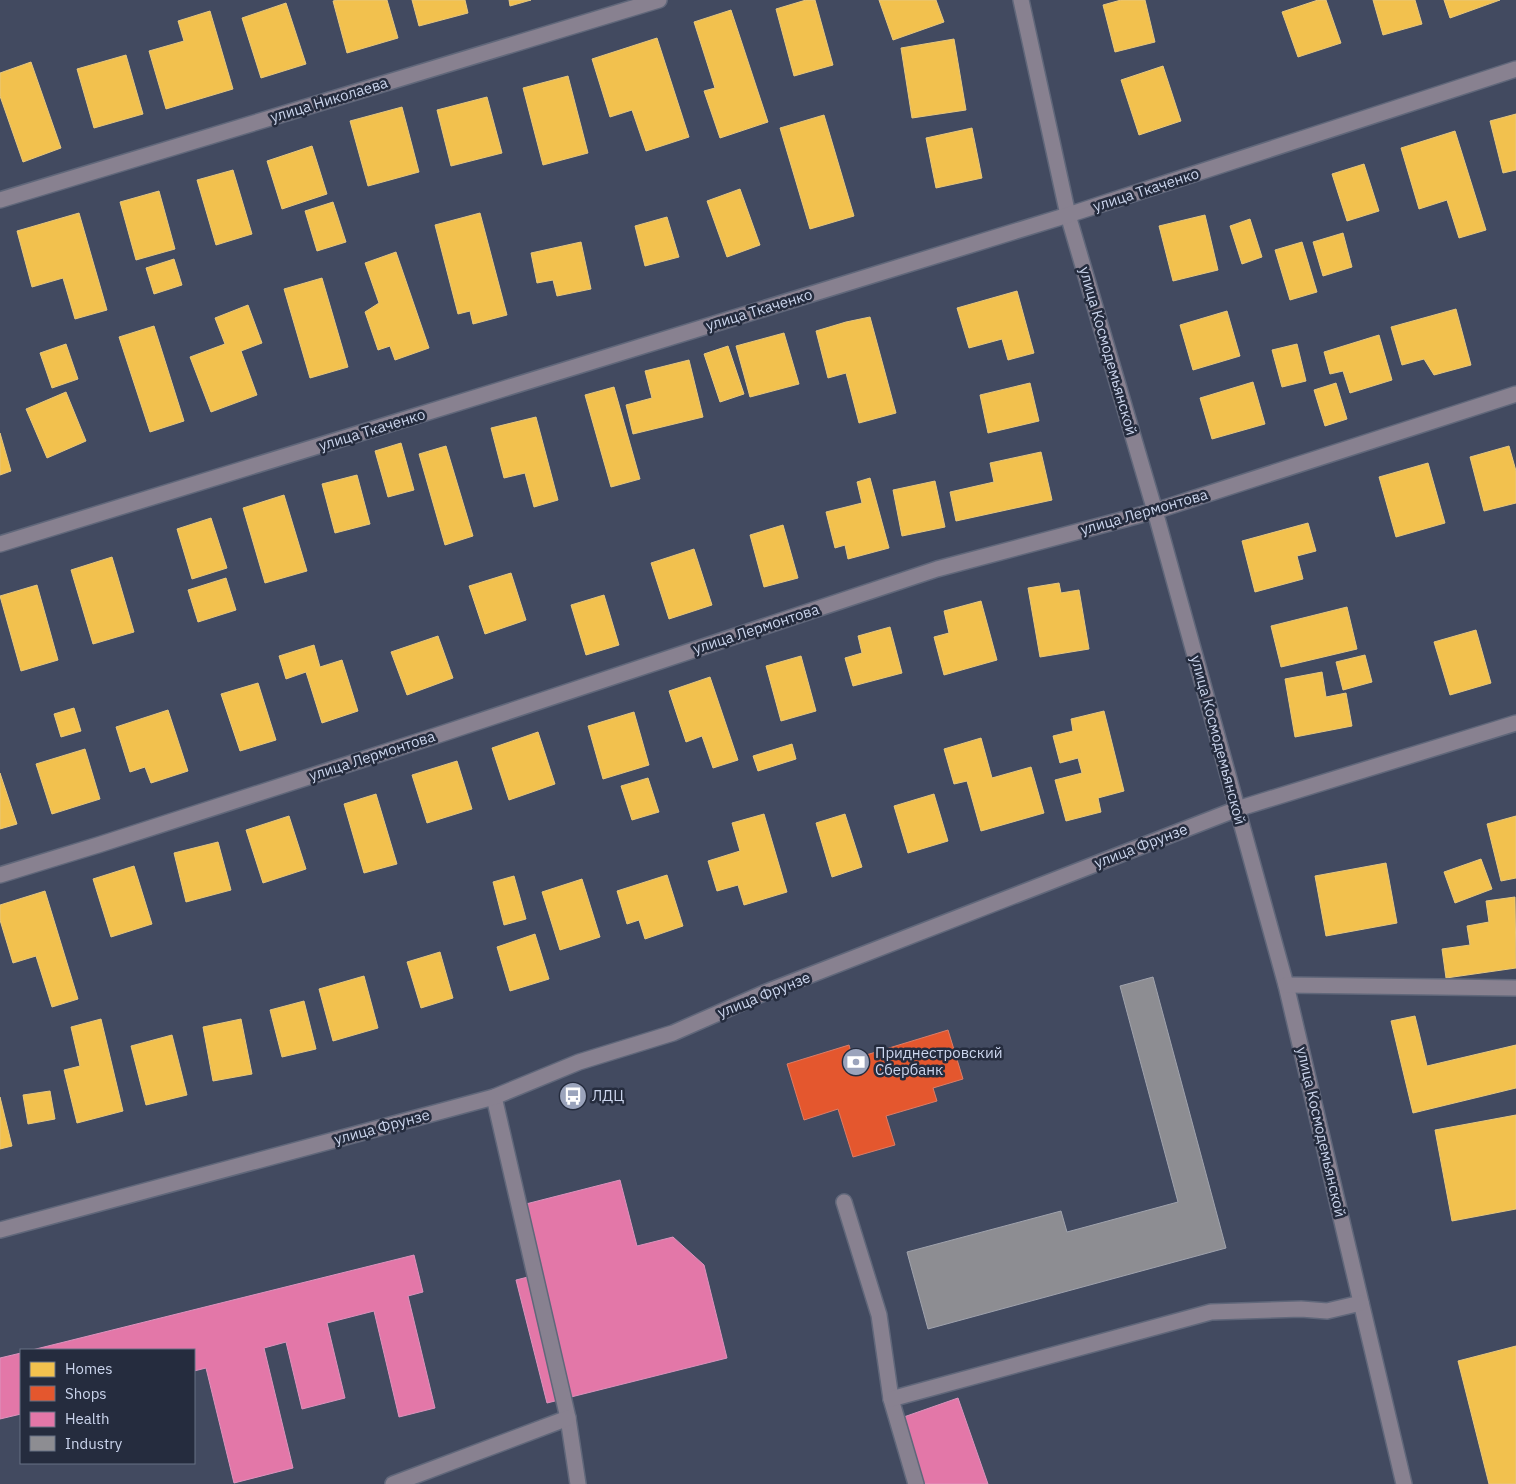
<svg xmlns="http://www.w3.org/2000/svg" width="1516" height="1484" viewBox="0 0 1516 1484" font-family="'IBM Plex Sans',sans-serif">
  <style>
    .homes { fill: #f2c14e; stroke: #e6c77e }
    .shops { fill: #e4572e; stroke: #dc7d67 }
    .health { fill: #e377a8; stroke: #dc93bd }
    .industry { fill: #8d8d92; stroke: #a0a3ad }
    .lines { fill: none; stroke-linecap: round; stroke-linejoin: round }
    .minor-casing { stroke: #60677a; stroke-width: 18 }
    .minor { stroke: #888190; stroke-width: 15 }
    .labels { text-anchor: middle; stroke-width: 5; stroke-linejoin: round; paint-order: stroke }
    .street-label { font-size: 15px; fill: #cbd5ed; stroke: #252c3e }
    .poi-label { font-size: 15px; fill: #cbd5ed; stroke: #252c3e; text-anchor: start }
  </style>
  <rect width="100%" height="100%" fill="#424a60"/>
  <g class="homes">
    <path d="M337,0H387L398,38L347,53L333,1Z"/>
    <path d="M412,0H465L468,13L419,26Z"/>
    <path d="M509,0H531L510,6Z"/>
    <path d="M806,0H815L833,65L794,76L776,9Z"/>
    <path d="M879,0H936L944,22L893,40Z"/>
    <path d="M1121,0H1145L1155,42L1115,52L1103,5Z"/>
    <path d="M1318,0H1326L1341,43L1298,57L1282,12Z"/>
    <path d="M1373,0H1415L1422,24L1383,35Z"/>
    <path d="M1444,0H1500L1450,18Z"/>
    <path d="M286,3L306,64L261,78L242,18Z"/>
    <path d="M731,10L768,122L720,138L704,91L715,88L694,22Z"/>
    <path d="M210,11L233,89L166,109L149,51L184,41L178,21Z"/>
    <path d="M657,38L689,137L646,151L632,110L610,117L592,59Z"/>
    <path d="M954,39L966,110L912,118L901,48Z"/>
    <path d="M126,55L143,114L94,128L77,69Z"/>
    <path d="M31,62L61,148L23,162L0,96V73Z"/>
    <path d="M1163,66L1181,121L1139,135L1121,80Z"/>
    <path d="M568,76L588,153L543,165L523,88Z"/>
    <path d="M487,97L502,153L451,166L437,110Z"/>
    <path d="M402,107L419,172L368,186L350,121Z"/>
    <path d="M1516,114V170L1503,173L1490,121Z"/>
    <path d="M824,115L854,216L810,229L780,128Z"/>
    <path d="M972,128L982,178L936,188L926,138Z"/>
    <path d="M1455,131L1486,230L1459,238L1447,200L1419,209L1401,148Z"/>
    <path d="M312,146L327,194L282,209L267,161Z"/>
    <path d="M1364,164L1379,211L1347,221L1332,174Z"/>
    <path d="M233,170L252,234L216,245L197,180Z"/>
    <path d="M740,189L760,245L727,257L707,201Z"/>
    <path d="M159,191L175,249L136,260L120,202Z"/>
    <path d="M333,202L346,242L317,251L305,211Z"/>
    <path d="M79,213L107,310L75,319L63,278L32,287L17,231Z"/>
    <path d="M480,213L507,315L473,324L470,311L458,314L435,225Z"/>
    <path d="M1205,215L1218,270L1173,281L1159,226Z"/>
    <path d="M667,217L679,257L645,266L635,226Z"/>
    <path d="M1250,219L1262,257L1242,264L1230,226Z"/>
    <path d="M1343,233L1352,267L1323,276L1313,242Z"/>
    <path d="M581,242L591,289L557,296L553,280L537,283L531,253Z"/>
    <path d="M1302,242L1317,292L1290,300L1275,250Z"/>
    <path d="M396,252L429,348L395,360L390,346L378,350L365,312L379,303L365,263Z"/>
    <path d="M174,259L182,285L154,294L146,268Z"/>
    <path d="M322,278L348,367L310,378L284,289Z"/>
    <path d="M1017,291L1034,353L1008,360L1002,339L969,348L957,308Z"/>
    <path d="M248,305L262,343L241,351L257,395L211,412L190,357L225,344L215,318Z"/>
    <path d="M1456,309L1471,365L1434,375L1424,359L1402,365L1391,327Z"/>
    <path d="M1227,311L1240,356L1193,370L1180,325Z"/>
    <path d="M870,317L896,413L859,423L846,373L828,378L816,331L846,322Z"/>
    <path d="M154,326L184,421L150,432L119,337Z"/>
    <path d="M784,333L799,384L750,397L736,346Z"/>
    <path d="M1379,335L1392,380L1350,393L1343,371L1330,374L1324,352Z"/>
    <path d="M66,344L78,379L52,388L40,353Z"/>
    <path d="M1297,344L1306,381L1282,387L1272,350Z"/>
    <path d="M728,346L744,394L720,402L704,354Z"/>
    <path d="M689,360L703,417L633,434L626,405L652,398L645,371Z"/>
    <path d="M1253,382L1265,424L1212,439L1200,398Z"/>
    <path d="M1030,383L1039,421L988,433L980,395Z"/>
    <path d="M1336,383L1347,419L1325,426L1314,390Z"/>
    <path d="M614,387L640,479L611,487L585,395Z"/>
    <path d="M66,392L86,441L47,458L26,409Z"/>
    <path d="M536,417L558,500L534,507L525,473L504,478L491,428Z"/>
    <path d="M0,433L11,471L0,475Z"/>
    <path d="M401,443L414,490L388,497L375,451Z"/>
    <path d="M446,446L473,536L445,545L419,454Z"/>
    <path d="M1509,446L1516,471V503L1484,511L1470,457Z"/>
    <path d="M1041,452L1052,500L956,521L950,492L994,482L990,463Z"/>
    <path d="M1428,463L1445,523L1396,537L1379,477Z"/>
    <path d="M357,475L370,524L335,533L322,484Z"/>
    <path d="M870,478L889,548L848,559L845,545L835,548L826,512L862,503L857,482Z"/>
    <path d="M935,481L945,527L902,536L893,490Z"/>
    <path d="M284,495L307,571L265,583L243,508Z"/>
    <path d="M211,518L227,568L192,579L177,529Z"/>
    <path d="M1308,523L1316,551L1297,556L1303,579L1255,592L1242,541Z"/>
    <path d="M783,525L798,578L764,587L750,535Z"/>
    <path d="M694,549L712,605L669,619L651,563Z"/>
    <path d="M112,557L134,632L93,644L71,570Z"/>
    <path d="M511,573L526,620L485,634L469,586Z"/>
    <path d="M226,578L236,610L198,622L188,590Z"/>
    <path d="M1059,583L1061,593L1079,590L1089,649L1040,657L1028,588Z"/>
    <path d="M37,585L58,660L21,671L0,596Z"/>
    <path d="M604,595L619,645L586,655L571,605Z"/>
    <path d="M981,601L997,660L944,675L934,637L949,633L944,611Z"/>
    <path d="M1347,607L1357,649L1281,667L1271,626Z"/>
    <path d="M890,627L902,673L853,686L845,658L862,653L858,636Z"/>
    <path d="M1476,630L1491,683L1450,695L1434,642Z"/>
    <path d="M438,636L453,678L407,695L391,652Z"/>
    <path d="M314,645L320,667L342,660L358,711L322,723L306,672L286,679L279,656Z"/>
    <path d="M1365,655L1372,682L1343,690L1336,662Z"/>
    <path d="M801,656L816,711L781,721L766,666Z"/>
    <path d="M1322,672L1326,697L1346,693L1352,726L1295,737L1285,679Z"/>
    <path d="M710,677L738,760L713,768L702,736L686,742L669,691Z"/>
    <path d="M258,683L276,740L240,751L221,694Z"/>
    <path d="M74,708L81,731L61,737L54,714Z"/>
    <path d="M168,710L188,771L151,783L145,767L130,772L116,727Z"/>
    <path d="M1104,711L1124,791L1098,798L1101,812L1066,821L1055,780L1082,773L1078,758L1060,763L1053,736L1073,731L1071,719Z"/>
    <path d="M634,712L649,765L603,779L588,726Z"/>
    <path d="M538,732L555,784L509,800L492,748Z"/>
    <path d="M981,738L992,778L1031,767L1044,813L981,831L967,781L954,784L944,749Z"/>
    <path d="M792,744L796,759L758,771L753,756Z"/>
    <path d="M85,749L100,799L52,814L36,764Z"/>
    <path d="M457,761L472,809L427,823L412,775Z"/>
    <path d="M0,773L17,824L0,829Z"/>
    <path d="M648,778L659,812L632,820L621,786Z"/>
    <path d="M376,794L397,864L364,873L344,804Z"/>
    <path d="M934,794L948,841L908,853L894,806Z"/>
    <path d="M764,814L787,892L744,905L738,885L717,891L708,861L740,851L732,823Z"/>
    <path d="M845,814L862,867L832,877L816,823Z"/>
    <path d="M289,816L306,869L263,883L246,830Z"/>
    <path d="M1516,816V878L1501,881L1487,824Z"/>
    <path d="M218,842L231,890L186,902L174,853Z"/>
    <path d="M1481,859L1492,889L1455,903L1444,872Z"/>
    <path d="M1386,863L1397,923L1326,936L1315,876Z"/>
    <path d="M134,866L152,924L111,937L93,879Z"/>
    <path d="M667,875L683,926L645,939L639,920L627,924L617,891Z"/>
    <path d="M514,876L526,919L504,925L493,882Z"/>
    <path d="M582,879L600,937L560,950L542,892Z"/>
    <path d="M45,891L78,999L52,1007L36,956L13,963L0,920V905Z"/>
    <path d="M1515,897L1516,968L1446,978L1442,949L1470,945L1467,926L1489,922L1486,901Z"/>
    <path d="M535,934L549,979L510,991L497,947Z"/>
    <path d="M440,952L453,998L421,1008L407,962Z"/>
    <path d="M364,976L378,1028L333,1041L319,989Z"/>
    <path d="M304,1001L316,1049L282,1057L270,1010Z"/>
    <path d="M1415,1016L1427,1066L1516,1045V1088L1413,1113L1391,1021Z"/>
    <path d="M101,1019L123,1111L77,1123L64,1070L80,1066L71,1027Z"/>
    <path d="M241,1019L252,1074L213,1081L203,1027Z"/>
    <path d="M172,1035L187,1095L146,1105L131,1046Z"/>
    <path d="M50,1091L55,1119L28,1124L23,1095Z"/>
    <path d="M0,1097L12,1146L0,1149Z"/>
    <path d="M1516,1115V1209L1452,1221L1435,1130Z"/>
    <path d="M1516,1346V1484H1489L1458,1361Z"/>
  </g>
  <path class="shops" d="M948,1030L963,1079L933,1088L937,1101L886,1116L895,1145L853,1157L838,1109L804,1120L787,1064L849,1045L853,1059Z"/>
  <g class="health">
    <path d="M620,1180L637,1246L673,1237L704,1265L727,1358L547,1403L516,1280L536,1275L518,1206Z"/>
    <path d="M414,1255L423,1292L408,1296L435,1408L399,1417L374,1311L327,1323L345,1398L302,1409L286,1342L264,1348L293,1468L234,1483L206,1368L194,1371V1350H32Z"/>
    <path d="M21,1353V1414L0,1419V1358Z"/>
    <path d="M958,1398L988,1484H920L898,1419Z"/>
  </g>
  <path class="industry" d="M1153,977L1226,1248L928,1329L907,1252L1061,1211L1067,1232L1178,1202L1120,986Z"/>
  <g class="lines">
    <g class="minor-casing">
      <g id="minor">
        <path d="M1021,0L1068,215L1155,511L1286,985L1404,1484"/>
        <path d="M0,200L659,0"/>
        <path d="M0,544L1068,215L1516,69"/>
        <path d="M0,875L98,845L426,739L937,569L1155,511L1516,394"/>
        <path d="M1286,985L1516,988"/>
        <path d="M494,1097L568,1418L578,1484"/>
        <path d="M844,1202L879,1315L891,1399L916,1484"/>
        <path d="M0,1230L494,1097L579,1062L673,1033L764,993L1237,809L1516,723"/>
        <path d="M891,1399L1211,1312L1301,1309L1327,1311L1361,1303"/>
        <path d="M393,1484L568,1418"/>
      </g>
    </g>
    <use href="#minor" class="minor"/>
  </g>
  <defs>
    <g id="bank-disc" transform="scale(1.4375)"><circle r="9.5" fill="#9ba4bc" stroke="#252c3e"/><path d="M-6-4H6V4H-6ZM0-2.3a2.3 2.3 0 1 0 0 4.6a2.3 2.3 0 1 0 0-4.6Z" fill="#fff"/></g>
    <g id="bus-disc" transform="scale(1.4375)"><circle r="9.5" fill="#9ba4bc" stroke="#252c3e"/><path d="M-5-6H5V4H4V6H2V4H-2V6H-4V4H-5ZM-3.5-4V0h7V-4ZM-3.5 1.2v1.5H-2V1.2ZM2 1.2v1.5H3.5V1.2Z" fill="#fff"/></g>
  </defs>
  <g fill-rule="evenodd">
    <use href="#bank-disc" x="856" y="1062"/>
    <use href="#bus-disc" x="573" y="1096"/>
  </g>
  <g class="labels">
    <g class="street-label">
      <text transform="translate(329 100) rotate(-17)" y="5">улица Николаева</text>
      <text transform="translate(1146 190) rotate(-18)" y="5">улица Ткаченко</text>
      <text transform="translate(759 310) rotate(-17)" y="5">улица Ткаченко</text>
      <text transform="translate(1108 351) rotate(74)" y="5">улица Космодемьянской</text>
      <text transform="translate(372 430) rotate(-17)" y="5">улица Ткаченко</text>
      <text transform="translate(1144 512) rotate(-16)" y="5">улица Лермонтова</text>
      <text transform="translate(756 629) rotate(-18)" y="5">улица Лермонтова</text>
      <text transform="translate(1218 740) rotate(75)" y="5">улица Космодемьянской</text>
      <text transform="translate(372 756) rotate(-18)" y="5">улица Лермонтова</text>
      <text transform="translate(1141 846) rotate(-21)" y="5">улица Фрунзе</text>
      <text transform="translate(764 995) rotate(-22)" y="5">улица Фрунзе</text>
      <text transform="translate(382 1127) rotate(-15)" y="5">улица Фрунзе</text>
      <text transform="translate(1321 1132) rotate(77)" y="5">улица Космодемьянской</text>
    </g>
    <g class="poi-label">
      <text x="875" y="1058">Приднестровский<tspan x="875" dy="17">Сбербанк</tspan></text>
      <text x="592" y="1101">ЛДЦ</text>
    </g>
  </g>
  <rect x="20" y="1349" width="175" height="115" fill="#252c3e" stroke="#677084"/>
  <rect x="30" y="1362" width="25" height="15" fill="#f2c14e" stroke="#677084"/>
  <text x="65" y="1374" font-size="15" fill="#cbd5ed">Homes</text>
  <rect x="30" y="1386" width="25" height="15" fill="#e4572e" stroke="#677084"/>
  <text x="65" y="1399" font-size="15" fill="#cbd5ed">Shops</text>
  <rect x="30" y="1412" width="25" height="15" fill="#e377a8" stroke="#677084"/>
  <text x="65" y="1424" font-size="15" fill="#cbd5ed">Health</text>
  <rect x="30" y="1436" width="25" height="15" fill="#8d8d92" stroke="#677084"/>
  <text x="65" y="1449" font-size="15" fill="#cbd5ed">Industry</text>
</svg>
